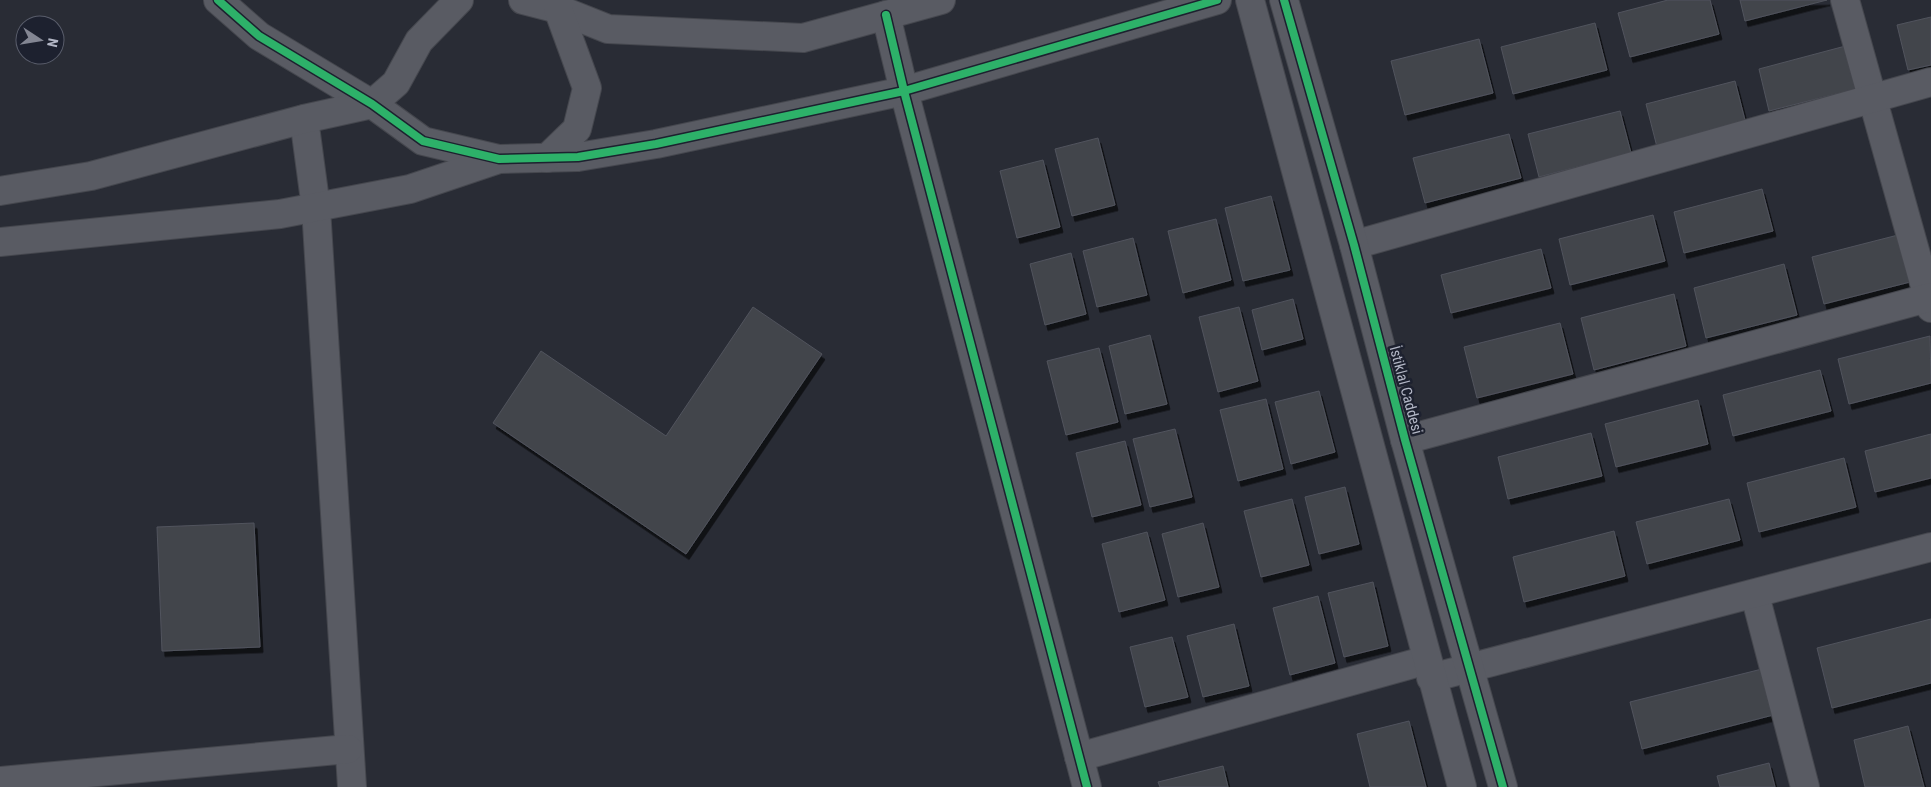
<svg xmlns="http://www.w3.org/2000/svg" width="1931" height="787" viewBox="0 0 1931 787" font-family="'Roboto Condensed',sans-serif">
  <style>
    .building { fill: #42444c; stroke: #51545d; filter: url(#shadow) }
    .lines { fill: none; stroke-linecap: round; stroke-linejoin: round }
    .minor-casing { stroke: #45474e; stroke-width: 30 }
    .tertiary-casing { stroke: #45474e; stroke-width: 30 }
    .minor { stroke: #595b63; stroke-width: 28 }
    .tertiary { stroke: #595b63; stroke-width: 28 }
    .cycleway-casing { stroke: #1d212f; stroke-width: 11 }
    .cycleway { stroke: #2db169; stroke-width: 8 }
    .labels { text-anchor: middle; stroke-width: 5; stroke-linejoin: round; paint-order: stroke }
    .street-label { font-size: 15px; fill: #b3b7c6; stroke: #1d212f }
  </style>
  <defs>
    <filter id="shadow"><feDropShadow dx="3" dy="5.5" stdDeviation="0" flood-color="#0009"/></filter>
  </defs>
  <rect width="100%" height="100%" fill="#292c35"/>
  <g class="building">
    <path d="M1668,0H1710L1719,34L1630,57L1618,13Z"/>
    <path d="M1740,0H1827L1745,21Z"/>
    <path d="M1931,17V65L1908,70L1897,25Z"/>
    <path d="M1595,23L1607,70L1513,94L1501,47Z"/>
    <path d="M1479,39L1493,93L1405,115L1391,61Z"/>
    <path d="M1853,44L1864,87L1769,111L1759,69Z"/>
    <path d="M1735,81L1746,124L1657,147L1646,104Z"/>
    <path d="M1620,111L1631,153L1539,177L1528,134Z"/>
    <path d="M1509,134L1521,178L1425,203L1413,158Z"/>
    <path d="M1098,138L1115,205L1072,216L1055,149Z"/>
    <path d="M1043,160L1060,227L1017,238L1000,171Z"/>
    <path d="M1762,189L1773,231L1684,253L1674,212Z"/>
    <path d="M1271,196L1290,270L1243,281L1225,208Z"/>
    <path d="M1653,215L1665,261L1570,285L1559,239Z"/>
    <path d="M1216,219L1231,280L1183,293L1168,231Z"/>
    <path d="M1902,234L1914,281L1824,304L1812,257Z"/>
    <path d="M1133,238L1147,295L1097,307L1083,251Z"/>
    <path d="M1541,249L1551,288L1451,313L1441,275Z"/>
    <path d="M1071,253L1086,314L1045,325L1030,264Z"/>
    <path d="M1784,264L1797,315L1706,338L1694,288Z"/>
    <path d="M1674,294L1686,346L1594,370L1581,318Z"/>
    <path d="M1293,299L1303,339L1262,350L1252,310Z"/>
    <path d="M753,307L822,354L686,554L493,423L541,351L666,436Z"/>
    <path d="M1239,307L1258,381L1218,392L1199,317Z"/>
    <path d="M1560,323L1573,374L1477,398L1464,347Z"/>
    <path d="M1150,335L1167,404L1125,414L1109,346Z"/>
    <path d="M1930,336L1931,383L1849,404L1838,359Z"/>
    <path d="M1099,348L1118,422L1066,435L1047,361Z"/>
    <path d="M1820,370L1831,411L1733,436L1723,395Z"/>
    <path d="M1319,391L1335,452L1291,464L1275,402Z"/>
    <path d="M1266,399L1283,469L1238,481L1220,410Z"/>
    <path d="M1698,400L1708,444L1616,467L1605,424Z"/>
    <path d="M1175,429L1192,497L1150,507L1133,439Z"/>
    <path d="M1591,433L1602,476L1508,499L1498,457Z"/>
    <path d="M1931,434V478L1875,492L1865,451Z"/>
    <path d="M1125,441L1141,505L1092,517L1076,453Z"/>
    <path d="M1844,458L1856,507L1759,532L1747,483Z"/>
    <path d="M1345,487L1359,544L1319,554L1305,497Z"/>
    <path d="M1292,499L1309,565L1261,577L1244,511Z"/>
    <path d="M1729,499L1740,540L1647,564L1636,522Z"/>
    <path d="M254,523L260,647L162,651L157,527Z"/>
    <path d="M1203,523L1219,587L1178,597L1162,534Z"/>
    <path d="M1614,531L1625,576L1524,602L1513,557Z"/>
    <path d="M1147,532L1165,600L1119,612L1102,544Z"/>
    <path d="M1373,582L1388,646L1344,657L1328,593Z"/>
    <path d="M1318,596L1335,663L1290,675L1273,608Z"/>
    <path d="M1931,619V683L1832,708L1817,648Z"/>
    <path d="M1234,624L1249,686L1203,697L1187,636Z"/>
    <path d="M1172,637L1188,697L1145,707L1130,647Z"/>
    <path d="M1770,667L1781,713L1642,749L1630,702Z"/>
    <path d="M1409,721L1426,787H1370L1357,734Z"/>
    <path d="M1908,726L1924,787H1865L1854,740Z"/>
    <path d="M1769,763L1775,787H1720L1717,776Z"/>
    <path d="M1223,766L1228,787H1160L1158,782Z"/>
  </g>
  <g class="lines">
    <g class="minor-casing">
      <g id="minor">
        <path d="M1845,0L1931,308"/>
        <path d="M886,15L904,91L1087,787"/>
        <path d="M304,119L316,208L352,787"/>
        <path d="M1354,245L1931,82"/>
        <path d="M1405,440L1931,297"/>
        <path d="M1755,595L1805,787"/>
        <path d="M1431,678L1931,547"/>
        <path d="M1079,757L1427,660"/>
        <path d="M0,781L348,749"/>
      </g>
    </g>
    <g class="tertiary-casing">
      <g id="tertiary">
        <path d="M218,0L259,36L372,104L423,141L499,159L578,157L656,144L904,91L1217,0"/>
        <path d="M523,0L558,9L608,29L803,38L941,0"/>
        <path d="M1250,0L1462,787"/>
        <path d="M1284,0L1354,245L1405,440L1503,787"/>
        <path d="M547,158L577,129L587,88L558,9V0"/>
        <path d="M0,191L91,176L304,119L372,104L396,83L419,41L459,0"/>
        <path d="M0,242L280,214L410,189L499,159"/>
      </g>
    </g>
    <use href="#minor" class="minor"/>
    <use href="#tertiary" class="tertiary"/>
    <g class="cycleway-casing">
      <g id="cycleway">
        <path d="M218,0L259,36L372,104L423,141L499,159L578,157L656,144L904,91L1217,0"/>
        <path d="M1284,0L1354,245L1405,440L1503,787"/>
        <path d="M886,15L904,91L1087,787"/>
      </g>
    </g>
    <use href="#cycleway" class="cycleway"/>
  </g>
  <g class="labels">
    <g class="street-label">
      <text transform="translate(1406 390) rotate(75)" y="5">İstiklal Caddesi</text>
    </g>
  </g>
  <g transform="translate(40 40) rotate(102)"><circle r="24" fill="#1d212f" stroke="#595d6b"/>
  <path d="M0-4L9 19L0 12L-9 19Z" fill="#838693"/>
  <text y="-8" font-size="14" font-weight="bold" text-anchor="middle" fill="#b3b7c6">N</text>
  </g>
</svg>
